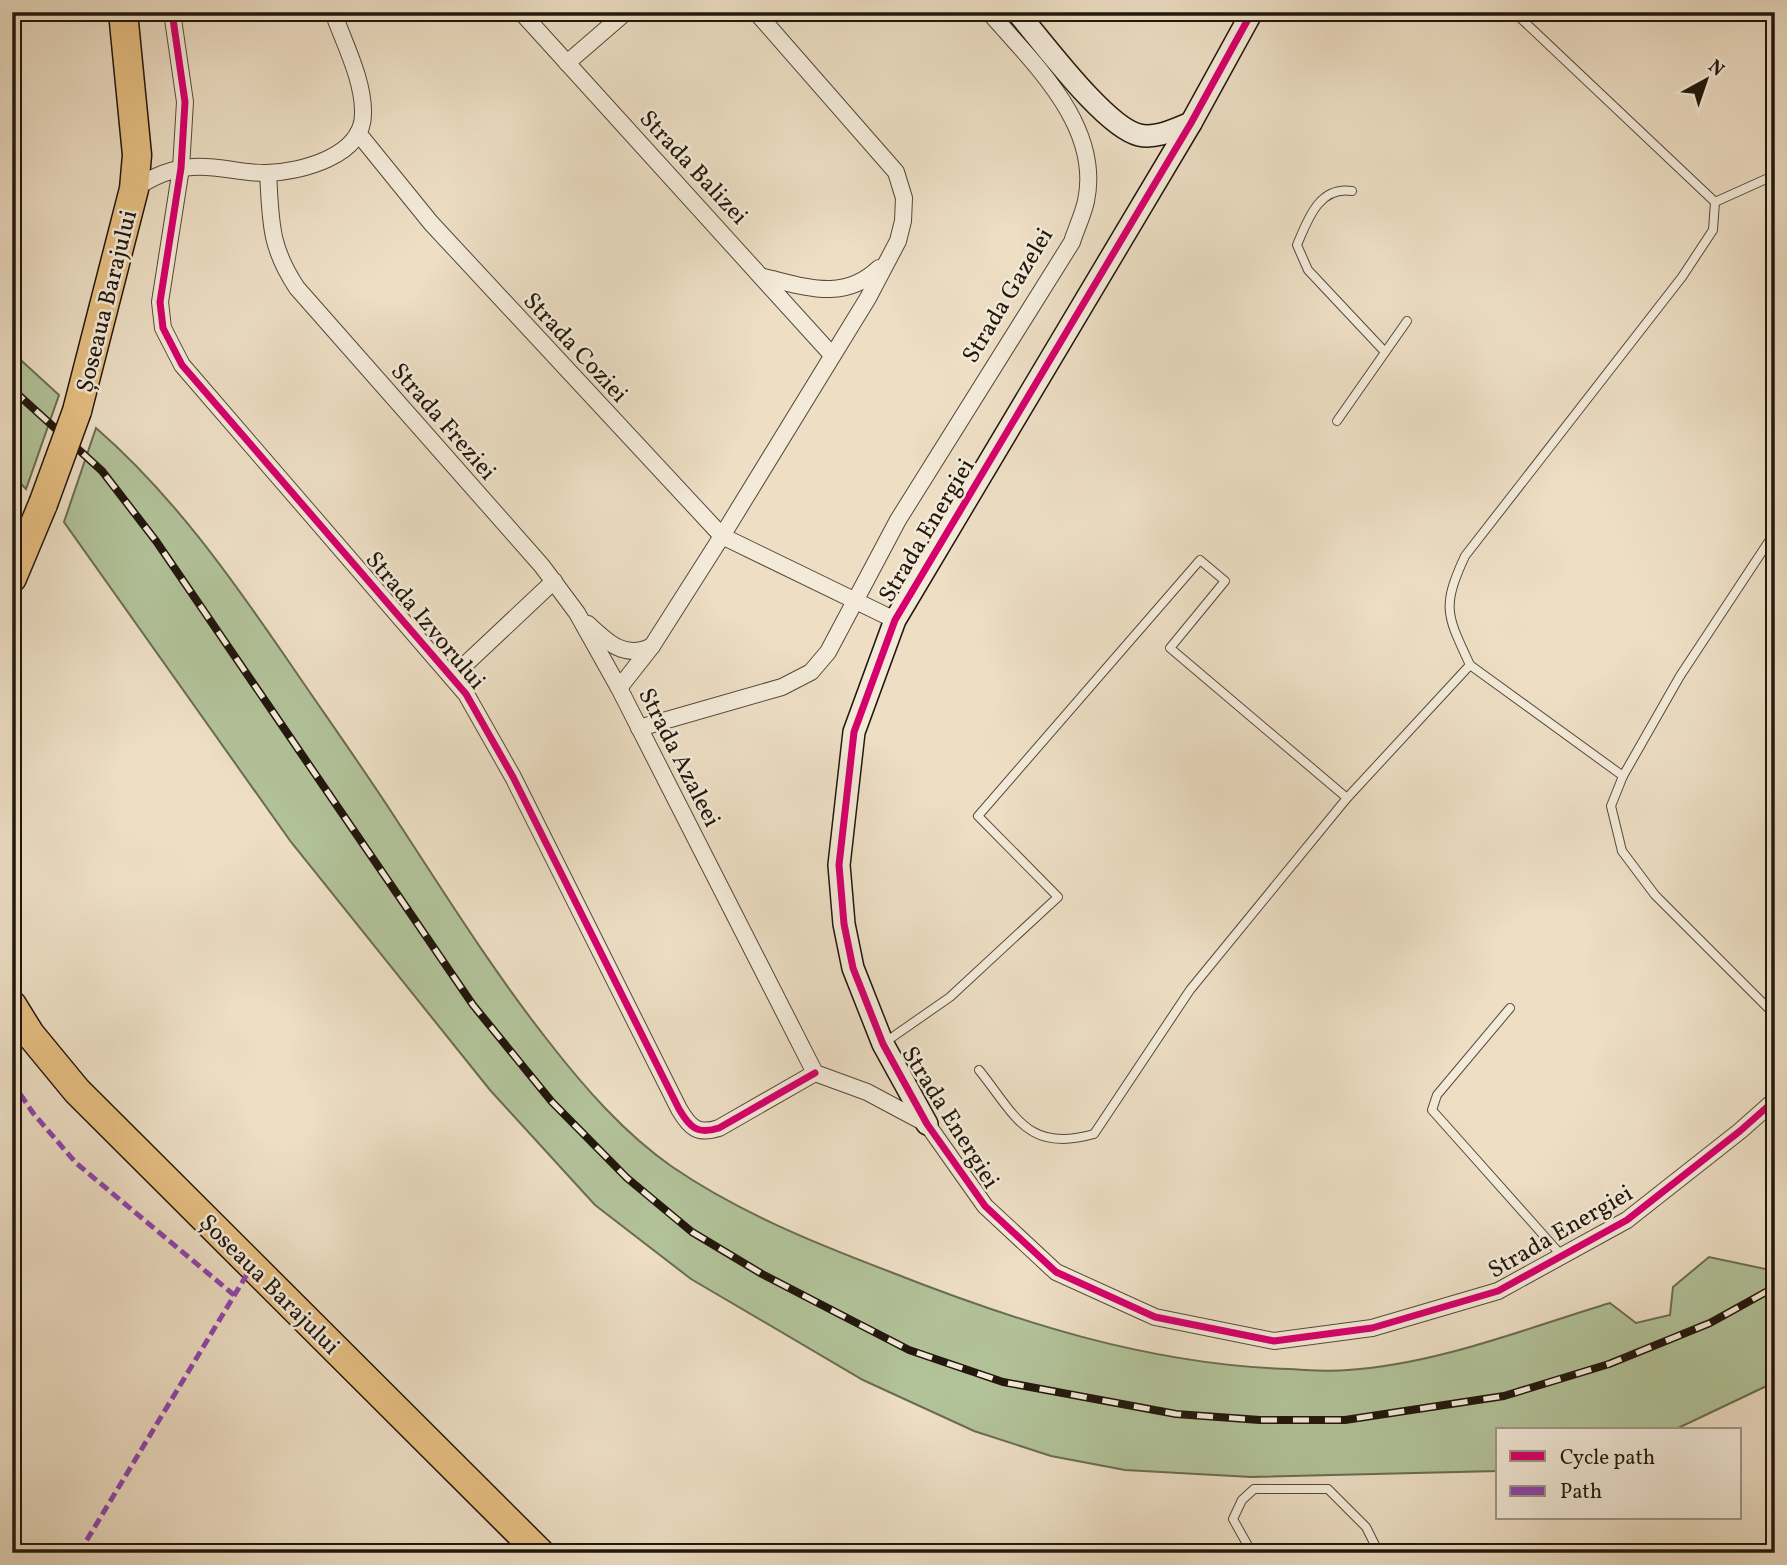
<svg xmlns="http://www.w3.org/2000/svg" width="1787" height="1565" viewBox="0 0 1787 1565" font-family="Vollkorn,serif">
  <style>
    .green { fill: #b2c299; stroke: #6a6c52; stroke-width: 2 }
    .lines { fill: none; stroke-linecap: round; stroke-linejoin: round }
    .lane-casing { stroke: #54493a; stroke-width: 10 }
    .street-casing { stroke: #54493a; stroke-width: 18 }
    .secondary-casing { stroke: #21170c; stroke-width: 24 }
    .highway-casing { stroke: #21170c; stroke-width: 31 }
    .lane { stroke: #f3ead9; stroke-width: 8 }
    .street { stroke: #f3ead9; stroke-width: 16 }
    .secondary { stroke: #f3ead9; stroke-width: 21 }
    .highway { stroke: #e6bf82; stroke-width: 28 }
    .rail-casing { stroke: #21170c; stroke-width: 8 }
    .rail { stroke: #f3ead9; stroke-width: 5; stroke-dasharray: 16; stroke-linecap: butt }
    .highway-bridge-casing { stroke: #21170c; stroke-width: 31; stroke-linecap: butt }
    .highway-bridge { stroke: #e6bf82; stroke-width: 28 }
    .quiet { stroke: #8e44ad; stroke-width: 5; stroke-dasharray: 10 5; stroke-linecap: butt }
    .cycleway-casing { stroke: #f3ead9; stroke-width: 11 }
    .cycleway { stroke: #d6006c; stroke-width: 7 }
    .labels { text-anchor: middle; stroke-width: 5; stroke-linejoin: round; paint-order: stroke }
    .street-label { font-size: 24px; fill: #21170c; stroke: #f3ead9 }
  </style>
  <rect width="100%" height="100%" fill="#eddec4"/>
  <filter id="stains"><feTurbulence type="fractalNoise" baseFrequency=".00286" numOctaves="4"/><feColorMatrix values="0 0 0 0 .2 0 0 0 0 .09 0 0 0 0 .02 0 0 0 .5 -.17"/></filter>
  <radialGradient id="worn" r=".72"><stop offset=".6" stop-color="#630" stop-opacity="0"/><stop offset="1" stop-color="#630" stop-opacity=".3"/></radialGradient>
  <g class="green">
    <path d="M12,352L59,395L26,489L12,474Z"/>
    <path d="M96,428C172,494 230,576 287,659C323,712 361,765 396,819C445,894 493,971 549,1042C584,1087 624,1133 671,1166C738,1212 812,1242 888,1271C1017,1322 1150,1365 1290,1369C1309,1370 1329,1372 1348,1370C1438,1364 1524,1329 1610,1303L1636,1323L1670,1315L1673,1287L1709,1257L1775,1271V1382L1674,1430H1498V1471L1251,1477L1125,1470L1051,1456L974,1431L863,1380L691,1279L595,1205L490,1090L291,842L64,522Z"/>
  </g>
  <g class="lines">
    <g class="lane-casing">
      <g id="lane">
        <path d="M1514,12L1715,202"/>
        <path d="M1352,191C1319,186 1308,219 1297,245L1308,270L1385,352"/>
        <path d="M1715,202L1775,175"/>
        <path d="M1337,421L1407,321"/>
        <path d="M1775,532L1680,676L1623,776L1611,806L1622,851L1655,895L1775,1015"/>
        <path d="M1470,665L1623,776"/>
        <path d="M1510,1008L1437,1095L1432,1110L1562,1256"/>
        <path d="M884,1043L950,997L1058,897L978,816L1200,560L1225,581L1170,648L1347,798L1470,665C1447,615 1441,608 1465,556L1682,277L1713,230L1715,202"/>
        <path d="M979,1070C1016,1116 1027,1153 1094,1134L1190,990L1347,798"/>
        <path d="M1252,1553L1233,1519L1242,1500L1254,1489H1328L1366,1527L1379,1553"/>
      </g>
    </g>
    <g class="street-casing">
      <g id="street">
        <path d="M172,12L185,102L181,168L160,302L163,328L182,365L466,694L513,777L679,1109C690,1128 698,1135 719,1128L815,1073"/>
        <path d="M521,12L832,355"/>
        <path d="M567,63L626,12"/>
        <path d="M358,133L431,223L722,536L895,620"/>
        <path d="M268,173C271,221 269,246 297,288L542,566L577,613L619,688L815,1073L867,1092L927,1124L985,1206L1056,1272L1155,1317L1274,1341L1372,1328L1498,1291L1627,1220L1740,1131L1775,1100"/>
        <path d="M134,189C152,177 171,168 193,167C218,165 243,174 267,173C301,172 363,156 363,114C364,81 344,43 333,12"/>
        <path d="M764,277C806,287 844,302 879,268"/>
        <path d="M588,624C607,642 625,660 652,646"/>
        <path d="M453,676L554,581"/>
        <path d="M619,688L652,646L722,536L868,298L898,241L903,221L904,198L896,172L756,12"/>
        <path d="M639,728L782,687L811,672L828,652L898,520L1072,242C1076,229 1083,215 1086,201C1102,126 1033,63 989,12"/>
      </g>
    </g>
    <g class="secondary-casing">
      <g id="secondary">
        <path d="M1017,12C1042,41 1105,127 1139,135C1157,139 1175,129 1191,123"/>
        <path d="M927,1124L883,1044L853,968L844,924L839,865L854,732L895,620L1191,123L1252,12"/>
      </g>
    </g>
    <g class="highway-casing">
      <g id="highway">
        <path d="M77,411L134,189L137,155L123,12"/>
        <path d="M12,578L43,504"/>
        <path d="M12,1005L30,1034L77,1091L540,1553"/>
      </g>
    </g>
    <use href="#lane" class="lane"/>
    <use href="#street" class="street"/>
    <use href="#secondary" class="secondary"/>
    <use href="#highway" class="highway"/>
    <g class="rail-casing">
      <path id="rail" d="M12,389L102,471L156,541L473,1005L552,1102L627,1178L692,1232L762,1274L909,1350L1003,1382L1176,1414L1260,1420H1345L1504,1396L1609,1364L1710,1323L1775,1287"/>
    </g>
    <use href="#rail" class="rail"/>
    <g class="highway-bridge-casing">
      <path id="highway-bridge" d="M43,504L77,411"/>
    </g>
    <use href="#highway-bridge" class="highway-bridge"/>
    <g class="quiet">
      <path d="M12,1082L33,1113L76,1163L234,1295"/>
      <path d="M79,1553L252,1266"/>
    </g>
    <g class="cycleway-casing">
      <g id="cycleway">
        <path d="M172,12L185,102L181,168L160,302L163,328L182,365L466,694L513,777L679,1109C690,1128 698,1135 719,1128L815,1073"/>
        <path d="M1252,12L1191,123L895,620L854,732L839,865L844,924L853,968L883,1044L927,1124L985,1206L1056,1272L1155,1317L1274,1341L1372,1328L1498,1291L1627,1220L1740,1131L1775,1100"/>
      </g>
    </g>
    <use href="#cycleway" class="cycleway"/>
  </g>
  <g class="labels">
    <g class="street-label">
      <text transform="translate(694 167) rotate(47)" y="8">Strada Balizei</text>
      <text transform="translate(1007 295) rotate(-59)" y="8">Strada Gazelei</text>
      <text transform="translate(106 301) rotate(-76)" y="8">Șoseaua Barajului</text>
      <text transform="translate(576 347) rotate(47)" y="8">Strada Coziei</text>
      <text transform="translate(444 421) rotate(49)" y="8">Strada Freziei</text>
      <text transform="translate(926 530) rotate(-59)" y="8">Strada Energiei</text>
      <text transform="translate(426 620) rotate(50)" y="8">Strada Izvorului</text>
      <text transform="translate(680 757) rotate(63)" y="8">Strada Azaleei</text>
      <text transform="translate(951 1117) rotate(58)" y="8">Strada Energiei</text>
      <text transform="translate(1560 1231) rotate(-30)" y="8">Strada Energiei</text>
      <text transform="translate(270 1284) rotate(45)" y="8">Șoseaua Barajului</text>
    </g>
  </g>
  <rect width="1787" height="1565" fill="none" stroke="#eddec4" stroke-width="42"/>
  <rect x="14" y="14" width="1759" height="1537" fill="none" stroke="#21170c" stroke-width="3.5"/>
  <rect x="21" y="21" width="1745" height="1523" fill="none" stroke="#21170c" stroke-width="2"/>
  <rect x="1496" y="1428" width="245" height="91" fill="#f3ead9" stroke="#9f9687" stroke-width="2"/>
  <rect x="1510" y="1451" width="35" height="10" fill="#d6006c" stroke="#9f9687" stroke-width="2"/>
  <text x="1560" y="1464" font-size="21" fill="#21170c">Cycle path</text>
  <rect x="1510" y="1486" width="35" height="10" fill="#8e44ad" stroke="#9f9687" stroke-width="2"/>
  <text x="1560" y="1498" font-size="21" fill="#21170c">Path</text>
  <g transform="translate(1706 80) rotate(40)" stroke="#f3ead9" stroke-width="5" paint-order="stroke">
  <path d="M0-5L12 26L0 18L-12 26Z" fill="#21170c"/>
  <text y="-10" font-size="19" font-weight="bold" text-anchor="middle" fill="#21170c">N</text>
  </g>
  <rect width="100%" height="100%" filter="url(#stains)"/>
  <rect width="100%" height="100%" fill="url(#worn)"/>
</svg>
